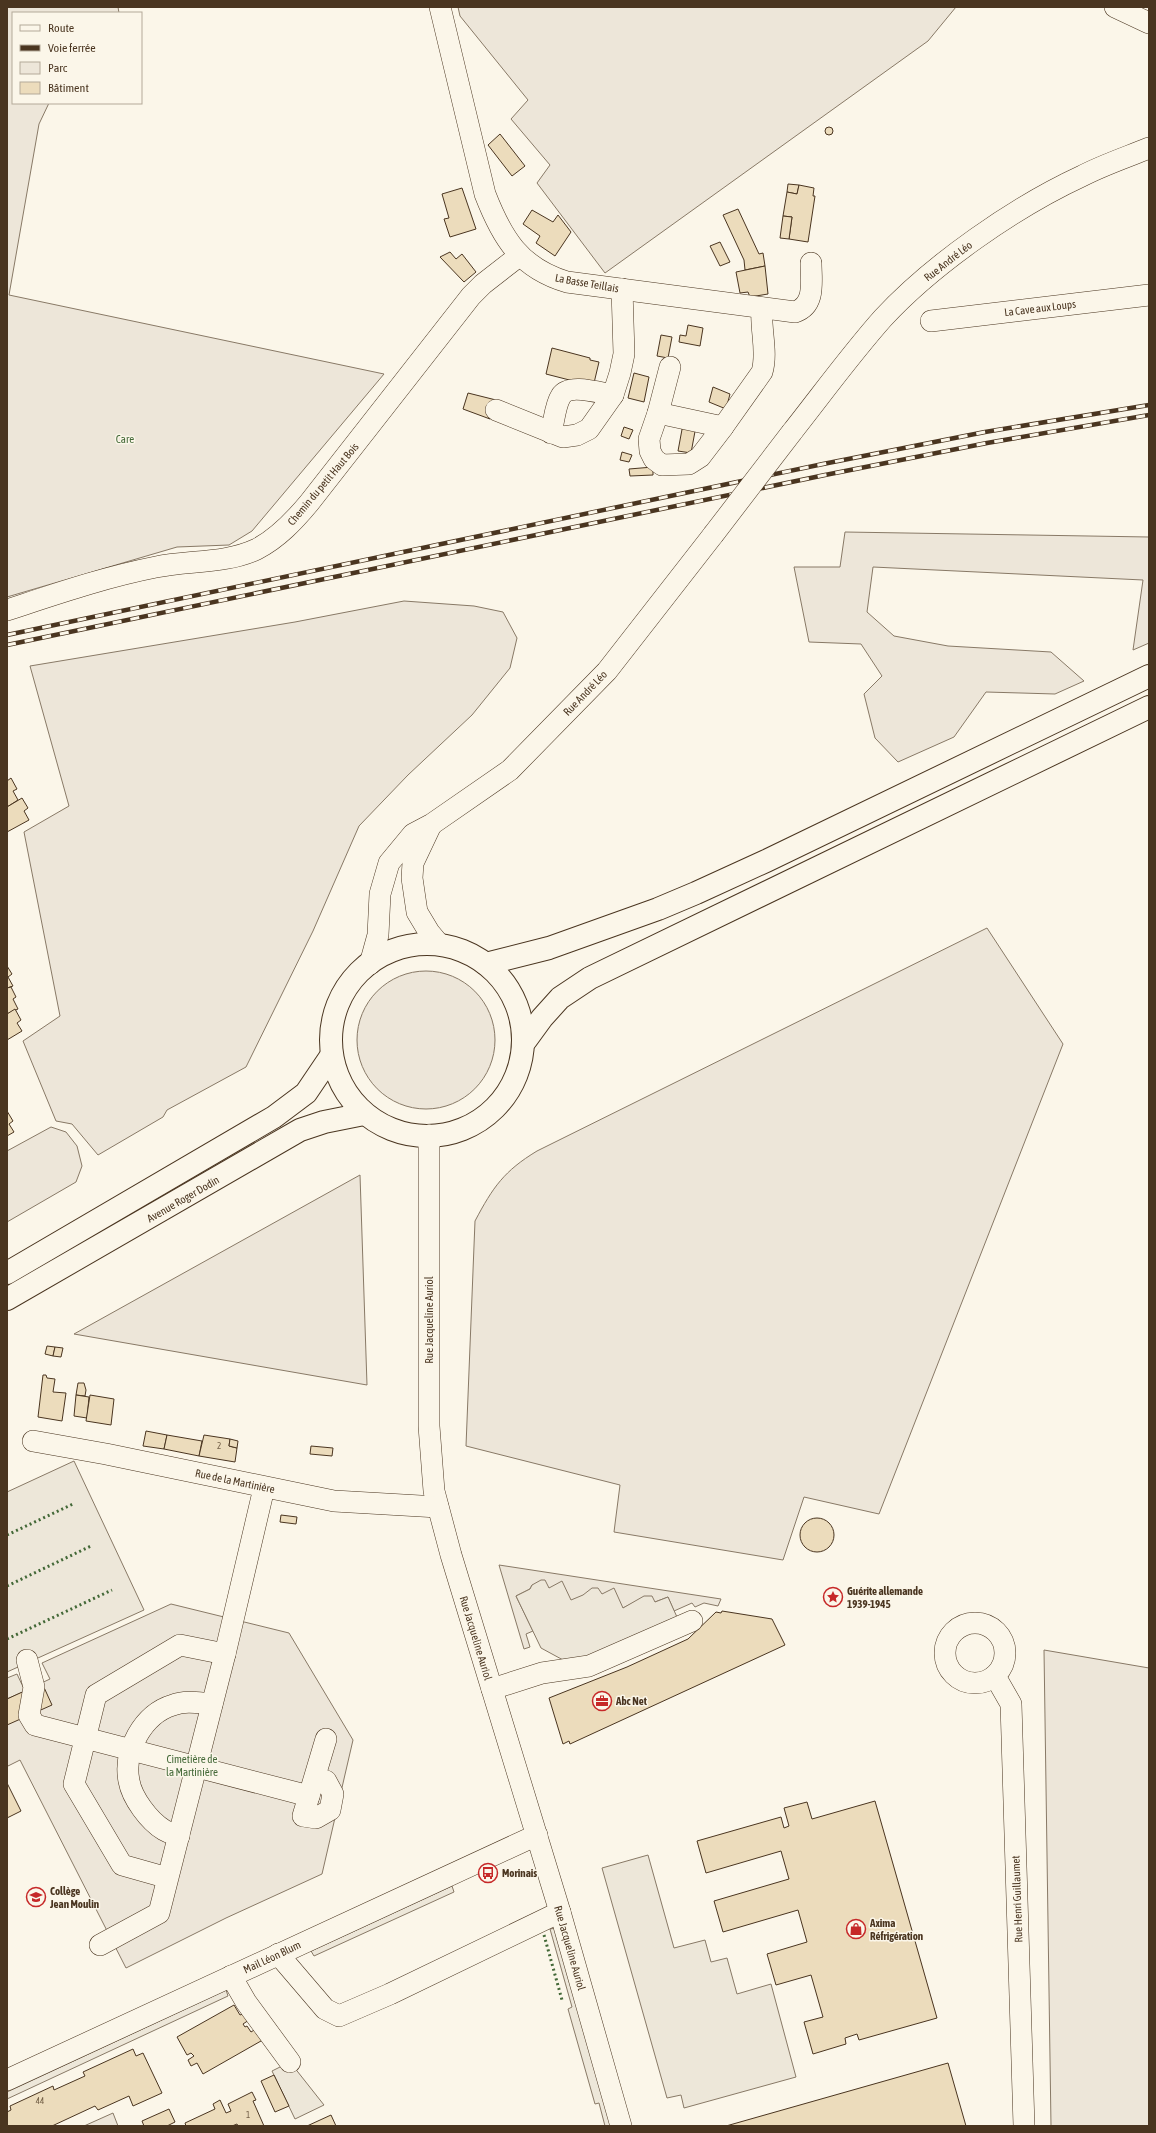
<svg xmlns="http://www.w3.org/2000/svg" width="1156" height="2133" viewBox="0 0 1156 2133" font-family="'Asap Condensed',sans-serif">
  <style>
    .green { fill: #ede6d9; stroke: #887966 }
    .parking { fill: #ede7d9; stroke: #887966 }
    .building { fill: #ecdcbc; stroke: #4a3520 }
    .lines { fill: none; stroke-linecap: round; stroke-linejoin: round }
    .minor-casing { stroke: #4a3520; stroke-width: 22 }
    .major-casing { stroke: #4a3520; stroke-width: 24 }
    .highway-casing { stroke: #4a3520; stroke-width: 24 }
    .minor { stroke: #fbf6e9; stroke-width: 21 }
    .major { stroke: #fbf6e9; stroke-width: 22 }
    .highway { stroke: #fbf6e9; stroke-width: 22 }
    .rail-casing { stroke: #4a3520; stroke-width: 4.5 }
    .rail { stroke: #fbf6e9; stroke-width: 3; stroke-dasharray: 9; stroke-linecap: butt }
    .minor-bridge-casing { stroke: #4a3520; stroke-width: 22; stroke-linecap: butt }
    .minor-bridge { stroke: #fbf6e9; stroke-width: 21 }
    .hedge { stroke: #436837; stroke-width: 3; stroke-dasharray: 2 3; stroke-linecap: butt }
    .labels { text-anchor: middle; stroke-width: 3; stroke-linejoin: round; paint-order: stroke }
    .number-label { font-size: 9px; fill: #725f47 }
    .street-label { font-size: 11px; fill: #4a3520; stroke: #fbf6e9 }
    .park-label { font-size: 11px; fill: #436837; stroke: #fbf6e9 }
    .poi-label { font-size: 11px; font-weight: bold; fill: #4a3520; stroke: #fbf6e9; text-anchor: start }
  </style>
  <rect width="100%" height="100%" fill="#fbf6e9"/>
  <g class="green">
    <path d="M7,7H118L119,13H13V103H49L39,124L9,295L384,374L252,531L229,545L177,547L7,597Z"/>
    <path d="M458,7H956L928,41L605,273L537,183L550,165L511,119L528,100L460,16Z"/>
    <path d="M845,532L1149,537V643L1133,650L1143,580L873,567L867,612L894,636L948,646L1051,652L1084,681L1055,694L986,692L954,737L898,762L875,738L864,694L882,676L861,644L809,642L794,567H840Z"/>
    <path d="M404,601L474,606L503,612L517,638L510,668L472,715L408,775L359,826L313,931L246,1067L167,1110L163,1117L98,1155L72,1124L56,1121L23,1041L60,1016L24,832L69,806L30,666L295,622Z"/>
    <path d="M987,928L1063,1044L879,1514L804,1497L783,1560L614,1532L620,1485L466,1446L475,1221C493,1187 504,1171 537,1151Z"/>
    <circle cx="426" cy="1040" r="69"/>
    <path d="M51,1127L66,1132L77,1146L82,1166L76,1182L7,1222V1151Z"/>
    <path d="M360,1175L367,1385L74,1334Z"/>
    <path d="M499,1565L721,1599L718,1606L704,1603L695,1607L692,1603L674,1611L668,1597L655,1602H635L623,1608C601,1594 597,1590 571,1601L549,1588L532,1585L530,1589L516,1596L533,1631L526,1634L530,1647L524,1649Z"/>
    <path d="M171,1604L289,1633L353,1740L322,1874L226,1918L126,1968L20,1760L8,1766L7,1764V1699L50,1679L42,1663Z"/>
    <path d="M1044,1650L1149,1668V2126H1051Z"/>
    <path d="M113,2113L118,2126H84Z"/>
  </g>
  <g class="parking">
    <path d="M74,1461L144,1610L7,1672V1492Z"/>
    <path d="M541,1580H545L549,1588L562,1581L571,1600L583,1595L592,1588H598L602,1594L614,1588L623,1608L644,1596H652L655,1602L668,1597L681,1626L576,1667L541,1648L516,1596L530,1589L532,1585Z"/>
    <path d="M17,1674L25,1691L7,1699V1678Z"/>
    <path d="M648,1855L674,1948L705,1940L711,1962L727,1958L737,1994L771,1984L796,2077L684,2108L681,2095L667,2098L602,1868Z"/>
    <path d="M452,1886L454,1892L314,1956L311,1951Z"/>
    <path d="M556,1928L612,2126H605L599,2103L595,2104L568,2009L572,2007L550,1929Z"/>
    <path d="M226,1990L228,1996L7,2099V2092Z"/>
    <path d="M290,2062L324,2105L295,2119L272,2071Z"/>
  </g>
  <g class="building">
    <circle cx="829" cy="131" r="4"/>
    <path d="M500,134L525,166L512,176L488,145Z"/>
    <path d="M788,184L799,185L797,194L787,192Z"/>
    <path d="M799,185L814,188L813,196H815L808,242L789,239L792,217L783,216L787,192L797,194Z"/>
    <path d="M462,188L476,229L450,237L444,219L449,218L442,194Z"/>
    <path d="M738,209L759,254L763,253L765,266L745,270L744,260L723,215Z"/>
    <path d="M532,210L553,222L558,215L571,232L555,256L536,243L540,236L523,224Z"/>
    <path d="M783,216L792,217L789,239L780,238Z"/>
    <path d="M720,242L730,262L720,266L710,246Z"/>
    <path d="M450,252L456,259L462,254L476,272L464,282L440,257Z"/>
    <path d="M765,266L768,294L750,297L748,292L740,293L736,272Z"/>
    <path d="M688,325L703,328L700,346L679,342L680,335L686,336Z"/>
    <path d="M661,335L672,337L668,358L657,356Z"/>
    <path d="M552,348L590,358V360L599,362L594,383L585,384L546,374Z"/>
    <path d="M634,373L649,377L644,402L628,398Z"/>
    <path d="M713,387L730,394L726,409L709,402Z"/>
    <path d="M468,393L496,400L490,419L463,409Z"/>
    <path d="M683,424L696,426L691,453L678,451Z"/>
    <path d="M624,427L633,430L629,439L621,436Z"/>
    <path d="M622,452L632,455L629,462L620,460Z"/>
    <path d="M653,467V475L630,476L629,469Z"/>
    <path d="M11,778L17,789L13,791L18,800L7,807V781Z"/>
    <path d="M22,798L28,808L24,811L29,820L7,832V807Z"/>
    <path d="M7,966L12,974L8,977L13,986L7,988Z"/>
    <path d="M11,987L16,997L13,999L18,1009L7,1014V988Z"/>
    <path d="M15,1009L21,1020L17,1023L22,1031L7,1040V1014Z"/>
    <path d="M7,1111L13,1121L9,1124L14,1132L7,1136Z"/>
    <path d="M47,1346L55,1347L53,1356L45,1354Z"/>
    <path d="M55,1347L63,1348L61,1357L53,1356Z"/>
    <path d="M43,1375H46L47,1378L55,1379L53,1392L66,1393L62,1421L38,1417Z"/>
    <path d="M78,1383H84L86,1390L85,1396L76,1395Z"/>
    <path d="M76,1395L89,1397L87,1418L74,1416Z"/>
    <path d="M90,1395L114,1399L111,1425L86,1421Z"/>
    <path d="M146,1431L167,1435L164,1449L143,1446Z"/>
    <path d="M167,1435L202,1441L199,1456L164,1449Z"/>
    <path d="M204,1435L230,1439L229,1446L237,1448L235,1462L199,1456Z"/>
    <path d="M230,1439L238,1441L237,1448L229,1446Z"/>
    <path d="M311,1446L333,1448L332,1456L310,1454Z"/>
    <path d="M281,1515L297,1517L296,1524L280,1522Z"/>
    <circle cx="817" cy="1535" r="17"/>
    <path d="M722,1611L772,1619L785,1645L570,1744L569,1741L563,1744L549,1698L627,1667L688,1639L716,1612L721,1613Z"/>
    <path d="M42,1683L52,1705L7,1725V1699Z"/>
    <path d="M7,1783L21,1811L7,1818Z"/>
    <path d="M875,1801L937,2018L859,2040L857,2034L845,2038L846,2044L813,2054L804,2022L823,2017L811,1975L776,1985L767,1954L807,1942L798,1910L723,1932L714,1901L789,1879L781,1851L706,1873L697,1841L781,1817L784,1828L789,1826L784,1808L807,1802L812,1819Z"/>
    <path d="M234,2005L240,2015L245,2013L249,2020L243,2024L245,2027L247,2026L251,2032L259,2027L268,2037L203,2074L197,2063L191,2066L188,2060L194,2056L191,2053L187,2055L177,2037Z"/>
    <path d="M133,2049L136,2056L143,2053L162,2093L133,2106L129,2096L98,2110L95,2106L52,2126H7V2112L11,2110L10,2106L53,2086L54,2090L85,2076L83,2072Z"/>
    <path d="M948,2063L966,2126H726Z"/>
    <path d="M274,2075L289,2106L275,2112L261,2081Z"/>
    <path d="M252,2092L256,2100L253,2101L264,2126H238L237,2124L232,2126H186L185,2123L215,2109L213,2104L220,2100L226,2113L231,2111L228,2104Z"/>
    <path d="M169,2109L175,2122L167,2126H144L142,2121Z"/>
    <path d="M331,2115L336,2126H307Z"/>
  </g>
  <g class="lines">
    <g class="minor-casing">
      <g id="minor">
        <path d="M440,7L485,194C502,238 520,268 567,282L795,312C816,305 811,281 811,263"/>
        <path d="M1115,7L1149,23"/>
        <path d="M931,321L1149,295"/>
        <path d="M670,367L658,413L649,439L650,451L654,459L662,465L689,464L700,457L723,427"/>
        <path d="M496,410L563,437L577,435L589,429L613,395L620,373L624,354L622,289"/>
        <path d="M658,413L723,427L762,372C768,352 760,329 762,308"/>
        <path d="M792,432C822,394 851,354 883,318C933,264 1015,207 1082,176C1103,165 1127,157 1149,148"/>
        <path d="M551,433C554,422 555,405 561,396C569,383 600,393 613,395"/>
        <path d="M7,610C56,594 105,577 156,567C189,560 225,564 257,549C278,538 294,521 309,503L471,296L483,284L519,256"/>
        <path d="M431,825L413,863L412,878L417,912L429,932L439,944"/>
        <path d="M370,964L378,935L380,894L389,863L413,834L432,824L510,770L607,671L713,535"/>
        <path d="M429,1135V1426L434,1491L451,1555L560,1912L621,2126"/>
        <path d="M33,1441L106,1454L334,1501L438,1507"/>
        <circle cx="975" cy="1653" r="30"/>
        <path d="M225,1654L264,1488"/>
        <path d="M27,1660L34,1687L29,1715L35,1725L309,1796"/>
        <path d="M995,1676L1011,1704L1024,2126"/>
        <path d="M492,1689L542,1673L589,1666L692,1621"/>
        <path d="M315,1778L326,1781L333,1794L330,1810L316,1818L303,1816L326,1739"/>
        <path d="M179,1836C174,1834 169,1833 164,1830C149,1821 132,1798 129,1781C123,1751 143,1714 173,1705C186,1700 199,1703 212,1704"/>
        <path d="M100,1945L159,1913L225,1654L180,1645L96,1695L74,1784L122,1865L168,1878"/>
        <path d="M278,1954L325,2009L339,2016L390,1994L560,1912"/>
        <path d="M231,1976L246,2002L290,2062"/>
        <path d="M7,2080L537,1835"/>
      </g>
    </g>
    <g class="major-casing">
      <g id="major">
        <circle cx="427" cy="1040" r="96"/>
        <path d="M7,1273L274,1117L306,1093L331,1056"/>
        <path d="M7,1299L300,1130L324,1122L364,1114"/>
      </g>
    </g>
    <g class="highway-casing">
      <g id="highway">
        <path d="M486,964L549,948L658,909L696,893L766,861L1149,676"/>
        <path d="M526,1040L542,1018L560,998L590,978L1149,707"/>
      </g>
    </g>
    <use href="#minor" class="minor"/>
    <use href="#major" class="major"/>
    <use href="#highway" class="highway"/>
    <g class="rail-casing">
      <g id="rail">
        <path d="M7,635L823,464L985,432L1149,405"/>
        <path d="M7,645L825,475L987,443L1149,415"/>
      </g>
    </g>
    <use href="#rail" class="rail"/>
    <g class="minor-bridge-casing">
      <path id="minor-bridge" d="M713,535L792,432"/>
    </g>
    <use href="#minor-bridge" class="minor-bridge"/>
    <g class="hedge">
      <path d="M7,1535L73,1504"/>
      <path d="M7,1586L91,1546"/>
      <path d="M7,1639L112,1590"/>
      <path d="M544,1935L562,2000"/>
    </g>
  </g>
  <defs>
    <g id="sight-ring" transform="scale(1)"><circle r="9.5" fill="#fbf6e9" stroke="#c62828" stroke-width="1.5"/><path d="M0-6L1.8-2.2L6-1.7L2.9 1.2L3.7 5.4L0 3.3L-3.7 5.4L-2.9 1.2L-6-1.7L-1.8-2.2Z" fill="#c62828"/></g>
    <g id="office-ring" transform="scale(1)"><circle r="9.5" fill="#fbf6e9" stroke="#c62828" stroke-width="1.5"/><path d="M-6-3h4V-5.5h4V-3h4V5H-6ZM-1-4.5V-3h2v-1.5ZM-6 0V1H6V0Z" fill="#c62828"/></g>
    <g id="bus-ring" transform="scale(1)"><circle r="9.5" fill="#fbf6e9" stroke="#c62828" stroke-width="1.5"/><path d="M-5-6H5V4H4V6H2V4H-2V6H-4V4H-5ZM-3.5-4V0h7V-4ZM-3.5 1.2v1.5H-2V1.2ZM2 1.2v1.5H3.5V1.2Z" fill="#c62828"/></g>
    <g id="school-ring" transform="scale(1)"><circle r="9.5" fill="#fbf6e9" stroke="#c62828" stroke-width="1.5"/><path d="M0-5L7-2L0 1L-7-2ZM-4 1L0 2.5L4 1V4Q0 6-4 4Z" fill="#c62828"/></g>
    <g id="shop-ring" transform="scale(1)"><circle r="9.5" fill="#fbf6e9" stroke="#c62828" stroke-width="1.5"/><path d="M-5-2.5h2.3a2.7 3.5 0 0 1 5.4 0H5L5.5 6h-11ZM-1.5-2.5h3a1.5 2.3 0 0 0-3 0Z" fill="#c62828"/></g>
  </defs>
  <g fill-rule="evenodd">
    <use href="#sight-ring" x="833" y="1597"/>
    <use href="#office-ring" x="602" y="1701"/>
    <use href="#bus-ring" x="488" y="1873"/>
    <use href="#school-ring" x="36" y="1897"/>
    <use href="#shop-ring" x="856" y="1929"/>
  </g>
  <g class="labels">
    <g class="number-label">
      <text x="219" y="1449">2</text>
      <text x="40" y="2104">44</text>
      <text x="248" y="2118">1</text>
    </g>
    <g class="street-label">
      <text transform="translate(948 261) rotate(-38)" y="4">Rue André Léo</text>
      <text transform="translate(587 283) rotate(10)" y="4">La Basse Teillais</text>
      <text transform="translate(1040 308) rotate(-7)" y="4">La Cave aux Loups</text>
      <text transform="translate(323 484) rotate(-50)" y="4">Chemin du petit Haut Bois</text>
      <text transform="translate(585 693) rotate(-46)" y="4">Rue André Léo</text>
      <text transform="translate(183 1199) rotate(-30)" y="4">Avenue Roger Dodin</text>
      <text transform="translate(429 1320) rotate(-90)" y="4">Rue Jacqueline Auriol</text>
      <text transform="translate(235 1481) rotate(12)" y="4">Rue de la Martinière</text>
      <text transform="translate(476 1638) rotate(73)" y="4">Rue Jacqueline Auriol</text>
      <text transform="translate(1017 1899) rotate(-92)" y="4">Rue Henri Guillaumet</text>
      <text transform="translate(570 1948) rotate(74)" y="4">Rue Jacqueline Auriol</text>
      <text transform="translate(272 1957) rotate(-25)" y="4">Mail Léon Blum</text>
    </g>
    <g class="park-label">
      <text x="125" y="443">Care</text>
      <text x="192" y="1763">Cimetière de<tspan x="192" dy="13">la Martinière</tspan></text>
    </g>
    <g class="poi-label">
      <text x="847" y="1595">Guérite allemande<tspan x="847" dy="13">1939-1945</tspan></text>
      <text x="616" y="1705">Abc Net</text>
      <text x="502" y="1877">Morinais</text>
      <text x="50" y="1895">Collège<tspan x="50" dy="13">Jean Moulin</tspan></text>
      <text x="870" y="1927">Axima<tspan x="870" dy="13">Réfrigération</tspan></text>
    </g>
  </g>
  <rect width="1156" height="2133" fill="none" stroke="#4a3520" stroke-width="16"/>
  <rect x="12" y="12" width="130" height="92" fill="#fbf6e9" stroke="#b4a999"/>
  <rect x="20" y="25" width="20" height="6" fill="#fbf6e9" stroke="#b4a999"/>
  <text x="48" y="32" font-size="12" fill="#4a3520">Route</text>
  <rect x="20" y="45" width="20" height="6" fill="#4a3520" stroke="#b4a999"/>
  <text x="48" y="52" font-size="12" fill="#4a3520">Voie ferrée</text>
  <rect x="20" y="62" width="20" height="12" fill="#ede6d9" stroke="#b4a999"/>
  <text x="48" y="72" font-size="12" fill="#4a3520">Parc</text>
  <rect x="20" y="82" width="20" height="12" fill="#ecdcbc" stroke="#b4a999"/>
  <text x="48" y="92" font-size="12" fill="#4a3520">Bâtiment</text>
</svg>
